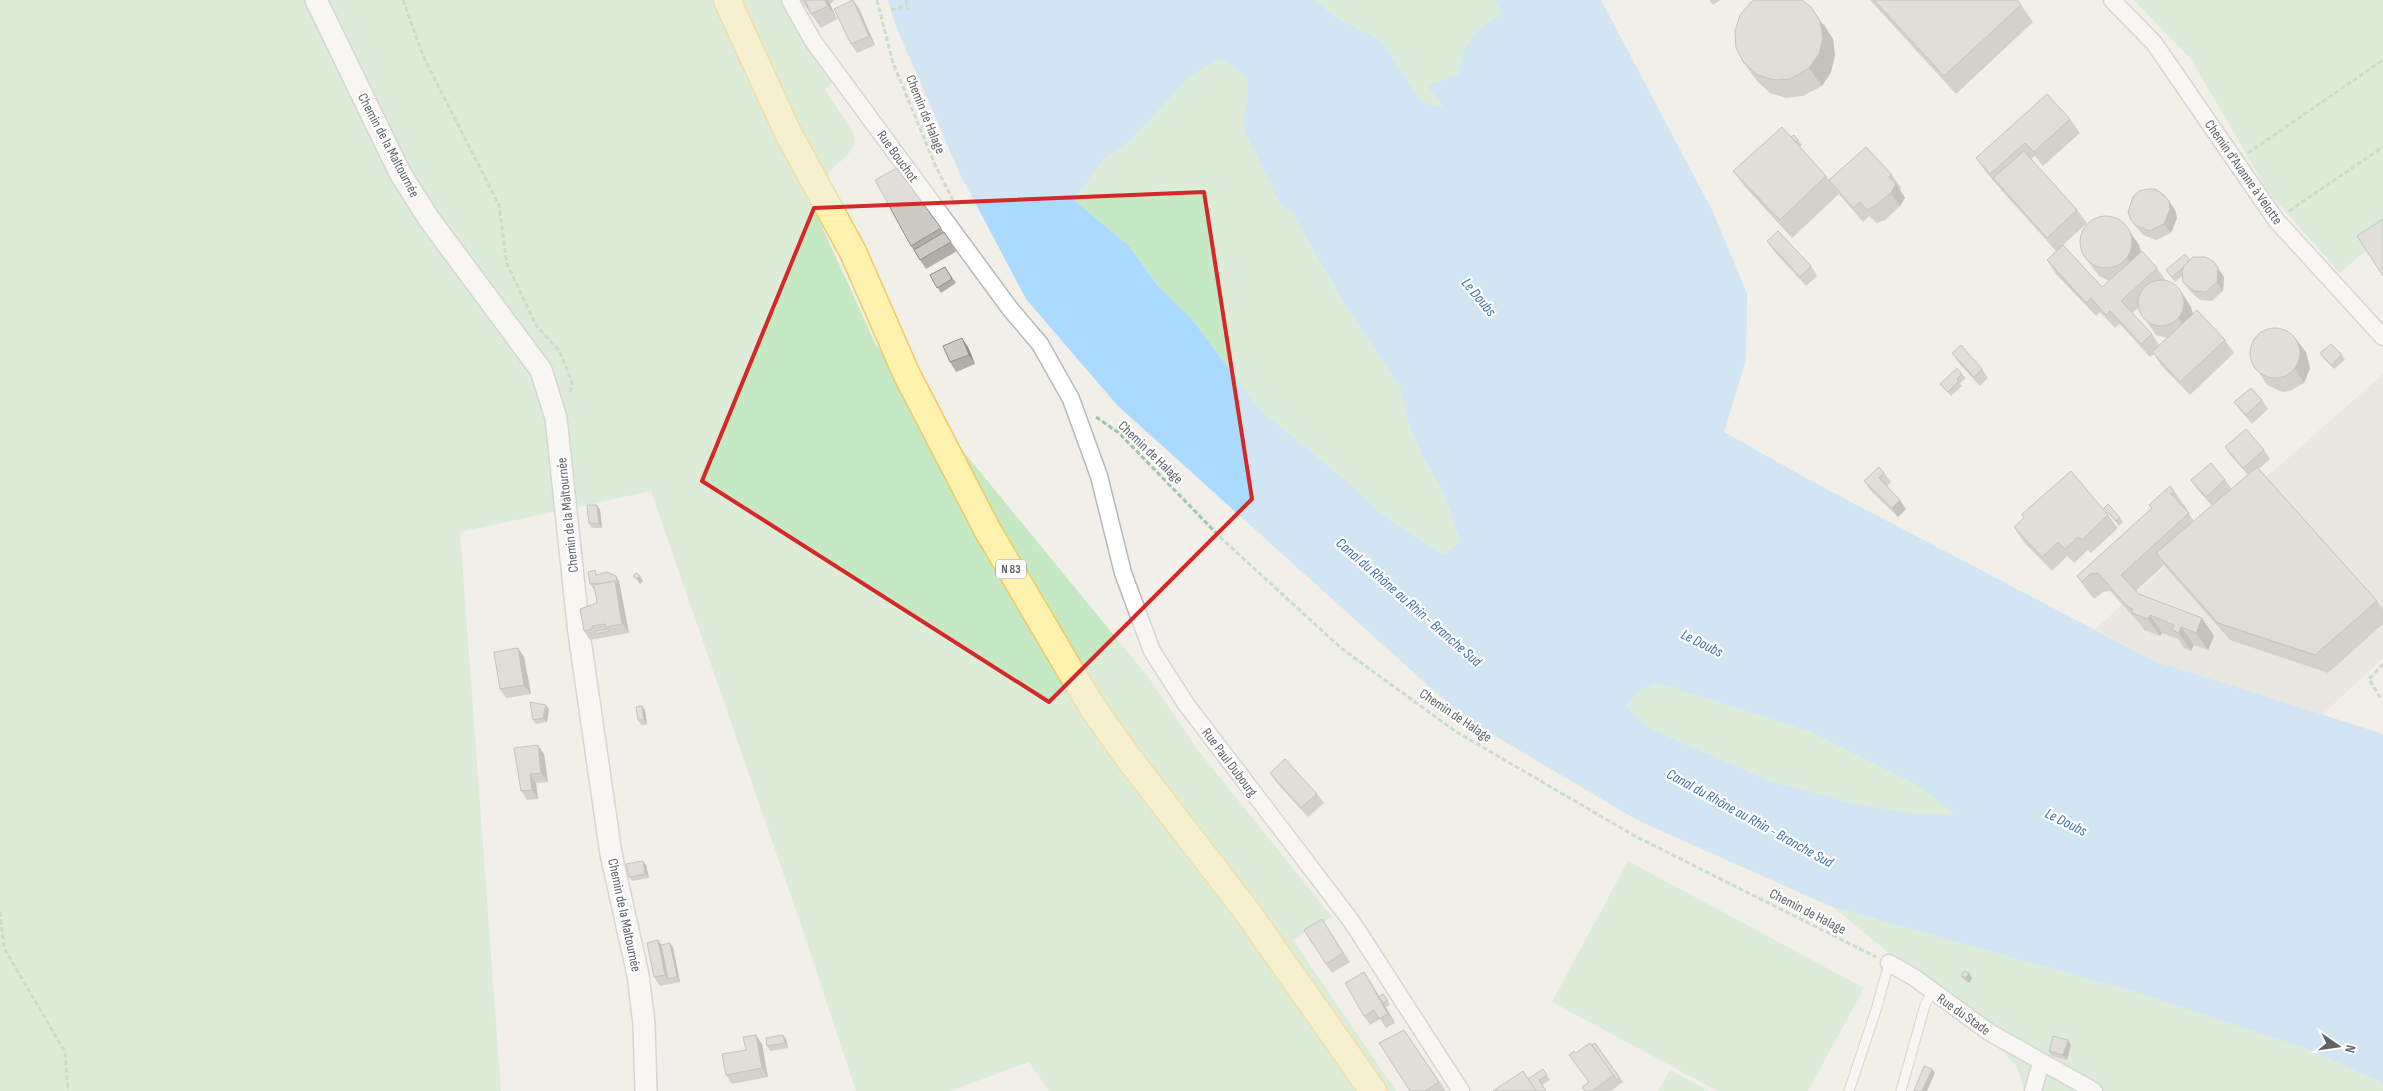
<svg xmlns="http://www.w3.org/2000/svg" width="2383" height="1091" viewBox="0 0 2383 1091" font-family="'Sofia Sans Condensed',sans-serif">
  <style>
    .industrial { fill: #e0deda }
    .green { fill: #c5e8c5 }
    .water { fill: #aadaff; fill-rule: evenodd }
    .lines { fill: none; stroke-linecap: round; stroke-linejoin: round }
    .service-casing { stroke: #b5b8bc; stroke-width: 11 }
    .minor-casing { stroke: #b5b8bc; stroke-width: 19 }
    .tertiary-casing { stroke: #b5b8bc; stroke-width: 24 }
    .primary-casing { stroke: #f2c960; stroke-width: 29 }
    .path { stroke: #9cc7a9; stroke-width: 3; stroke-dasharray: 5 2.5; stroke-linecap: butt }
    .service { stroke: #fff; stroke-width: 9 }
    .minor { stroke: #fff; stroke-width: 16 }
    .tertiary { stroke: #fff; stroke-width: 21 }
    .primary { stroke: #fff2af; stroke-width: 26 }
    .wall { fill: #afaea9; fill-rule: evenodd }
    .shaded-wall { fill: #8f8d8a }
    .building { fill: #cccac5; stroke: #8f8d8a }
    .marked { fill: none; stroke: #d62828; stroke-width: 4; stroke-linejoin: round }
    .labels { text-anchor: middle; stroke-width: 4.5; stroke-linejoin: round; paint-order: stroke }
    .shield { fill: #fff; stroke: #8f9295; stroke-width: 1 }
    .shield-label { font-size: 12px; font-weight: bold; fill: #5f6368 }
    .street-label { font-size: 14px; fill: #5f6368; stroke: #fff }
    .water-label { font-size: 15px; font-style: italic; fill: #4174aa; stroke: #fff }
  </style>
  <rect width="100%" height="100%" fill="#f1efe8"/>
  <path class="industrial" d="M2383,374V658L2322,715L2154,661L2095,629Z"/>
  <g class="green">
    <path d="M0,0H781L805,44L833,82L825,90L853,131L855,144L850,152L807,194L876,345L1149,678L1197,749L1332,917L1293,940L1396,1091H1049L1029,1062L950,1091H856L798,916L651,491L460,532L501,1091H0Z"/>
    <path d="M1315,0H1494L1503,13L1480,28L1464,48L1458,75L1428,85L1444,107L1423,103L1382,41L1338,19Z"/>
    <path d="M2134,0H2383V239L2369,248L2340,273L2269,193L2191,59Z"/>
    <path d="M1220,58L1247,77L1248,98L1244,112L1281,205L1291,211L1337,293L1399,386L1409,424L1423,457L1443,492L1460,542L1444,555L1380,513L1356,489L1259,409L1191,318L1157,285L1129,246L1074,200L1103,160L1133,138L1189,77Z"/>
    <path d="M1658,683L1808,731L1918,786L1957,815L1915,814L1848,802L1770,781L1647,727L1626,707L1641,690Z"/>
    <path d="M1628,861L1864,988L1808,1091H1718L1552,1002Z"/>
    <path d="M1834,908L2135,992L2307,1049L2383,1083V1091H2025L2016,1065L1930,980L1905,966Z"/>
    <path d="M1670,1070L1709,1091H1658Z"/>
  </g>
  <path class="water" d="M888,0H1315L1338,19L1382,41L1423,103L1443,107L1427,85L1458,75L1464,48L1480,28L1502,13L1494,0H1601L1713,212L1747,294L1746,360L1724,432L1815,483L2154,661L2383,734V1083L2307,1049L2135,992L1832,907L1637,820L1463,717L1117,405L1026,299L960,174L895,24ZM1220,58L1247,77L1248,98L1244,112V129L1281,206L1291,211L1341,299L1399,386L1409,424L1423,457L1443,492L1460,541L1444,555L1380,513L1356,489L1259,409L1191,318L1157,285L1129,246L1074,200L1103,160L1133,138L1189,77ZM1658,683L1808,731L1918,786L1956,815L1915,814L1848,802L1770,781L1647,727L1626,706L1641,690Z"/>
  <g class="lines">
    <g class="service-casing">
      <g id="service">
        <path d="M1849,1091L1876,1010L1889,963"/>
        <path d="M1901,1091L1925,1005L1932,992"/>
      </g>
    </g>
    <g class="minor-casing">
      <g id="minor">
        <path d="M790,0L813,41L1011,310L1040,344L1071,399L1099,476L1123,573L1152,651L1186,704L1352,922L1461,1091"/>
        <path d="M2112,0L2154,43L2276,220L2383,337"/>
        <path d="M1889,963L1915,978L1989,1032L2094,1091"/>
        <path d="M2033,1091L2041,1063"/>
      </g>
    </g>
    <g class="tertiary-casing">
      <path id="tertiary" d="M316,0L400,173L429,219L541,370L556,418L579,633L611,854L638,975L644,1024L646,1091"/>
    </g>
    <g class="primary-casing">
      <path id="primary" d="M727,0L788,133L853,252L907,375L988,531L1071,672L1093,708L1127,756L1248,913L1373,1091"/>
    </g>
    <g class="path">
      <path d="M403,0L424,58L499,205L507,264L536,325L560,352L572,382L570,394"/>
      <path d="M877,0L893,63L936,167L953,200"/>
      <path d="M906,0L908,10"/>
      <path d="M891,10L907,5"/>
      <path d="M2248,153L2383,60"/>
      <path d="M2289,211L2383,147"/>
      <path d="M1096,417L1119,433L1221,538L1341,648L1455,731L1633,835L1876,957"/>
      <path d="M2383,664L2369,679L2379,696L2383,698"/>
      <path d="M0,912L4,948L65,1052L68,1091"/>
    </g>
    <use href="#service" class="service"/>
    <use href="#minor" class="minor"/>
    <use href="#tertiary" class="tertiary"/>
    <use href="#primary" class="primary"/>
  </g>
  <g class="wall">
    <path d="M801,0H834V1L830,4L837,19L821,28Z"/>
    <path d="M853,0L859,9L875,45L857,53L851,44Z"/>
    <path d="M1709,0H1720L1713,5Z"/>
    <path d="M1870,0H2017L2021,5L2033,22L1956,94Z"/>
    <path d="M1824,24L1833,39L1835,55L1831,72L1822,86L1803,96L1786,98L1770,93L1757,81L1744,63Z"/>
    <path d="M2070,119L2080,133L2043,166L2035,156L2031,159L2077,210L2087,223L2063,245L2102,287L2109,281L2099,276L2083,255L2124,223L2139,245L2141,252L2157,268L2166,281L2191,307L2193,314L2225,340L2234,353L2190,395L2161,365L2154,354L2150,357L2120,324L2115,328L2100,312L2096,316L2056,274L2047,260L2056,251L2003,192L1986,172L1976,158ZM2139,307L2140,312L2156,335L2167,338L2159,345L2152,334L2132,313Z"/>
    <path d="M1791,137L1798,140L1802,145L1800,147L1826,176L1839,194L1792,238L1746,188L1733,171Z"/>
    <path d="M1892,175L1901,188L1900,190L1905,198L1900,206L1885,220L1877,223L1869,216L1863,222L1839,194L1829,180Z"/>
    <path d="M2175,210L2177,218L2171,233L2156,240L2143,235L2131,220Z"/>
    <path d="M941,228L957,251L926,269L911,246Z"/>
    <path d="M1767,241L1811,266L1817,276L1806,286L1773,250Z"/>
    <path d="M2190,260L2220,271L2224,277L2223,291L2212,301L2200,300L2190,291L2183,282L2182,276L2175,282L2166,270Z"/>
    <path d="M945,267L956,283L941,293L930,275Z"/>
    <path d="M968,347L975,364L956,372L950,362Z"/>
    <path d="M2306,352L2310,368L2304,383L2290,391L2282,392L2267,385L2258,371Z"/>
    <path d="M1952,353L1982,369L1988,378L1980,386L1958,362Z"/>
    <path d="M2320,353L2342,355L2345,360L2334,369L2323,358Z"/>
    <path d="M1962,374L1966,378L1960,383L1962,386L1951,396L1940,384Z"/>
    <path d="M2262,400L2268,409L2252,424L2241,411L2234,402Z"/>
    <path d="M2225,447L2264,450L2270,459L2259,469L2377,601L2383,609V624L2328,673L2230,640L2169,571L2164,565L2136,591L2139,594L2214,636L2208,650L2194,645L2191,651L2184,648L2178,639L2162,633L2160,636L2144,630L2140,624L2110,591L2103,592L2094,599L2089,593L2077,576L2152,508L2149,505L2174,491L2187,509L2186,510L2194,521L2212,506L2197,489L2191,480H2225L2232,489L2248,475L2231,456Z"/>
    <path d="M1884,473L1891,482L1887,486L1906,509L1898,517L1870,490L1864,481Z"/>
    <path d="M597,505L600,510L602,528H592L589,523Z"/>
    <path d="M2104,508L2120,518L2123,522L2119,526Z"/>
    <path d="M2108,515L2118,528L2091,553L2088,550L2074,563L2067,556L2052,571L2023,541L2014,527Z"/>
    <path d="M598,574L619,581L629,633L590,640L584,631L597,603L595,588L593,589L590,584Z"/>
    <path d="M518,648L524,657L531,694L506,698L500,689Z"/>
    <path d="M549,709L547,722L536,724L533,720Z"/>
    <path d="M645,710L647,725H641L638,720Z"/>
    <path d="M514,748L544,754L548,782L536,783L538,799L527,800L521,791Z"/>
    <path d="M1270,773L1317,794L1324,803L1308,817L1276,782Z"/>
    <path d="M646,865L649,878L632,881L629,877Z"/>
    <path d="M1322,919L1350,962L1332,973L1326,964Z"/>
    <path d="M658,940L661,945L670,943L673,948L680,982L660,986L654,977Z"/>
    <path d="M1364,972L1379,997L1387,999L1390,1005L1386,1007L1395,1023L1386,1028L1380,1019L1370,1025L1364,1016Z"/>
    <path d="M1961,976L1972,978L1969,983L1964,980Z"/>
    <path d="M1404,1030L1446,1091H1410Z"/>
    <path d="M786,1039L788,1048L770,1051L767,1046Z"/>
    <path d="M1595,1043L1623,1082L1620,1084L1619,1083L1620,1084L1611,1091H1585L1588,1083L1576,1053Z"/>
    <path d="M762,1044L768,1077L732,1084L726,1075L746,1050Z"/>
    <path d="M2071,1045L2067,1060L2052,1056L2049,1051Z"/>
    <path d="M1543,1069L1550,1080L1542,1085L1528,1079Z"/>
  </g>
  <g class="shaded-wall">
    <path d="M825,0H828L830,4L837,19L828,6Z"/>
    <path d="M853,0L859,9L875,45L869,36Z"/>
    <path d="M1811,7L1833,39L1835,55L1831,72L1822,86L1809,68Z"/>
    <path d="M1896,184L1905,198L1900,206L1891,193Z"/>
    <path d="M2169,201L2175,210L2177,218L2171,233L2164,224Z"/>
    <path d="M2130,232L2139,245L2142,255L2136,272L2127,258Z"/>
    <path d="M2214,262L2224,277L2223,291L2217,282Z"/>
    <path d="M2182,293L2191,307L2193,315L2188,332L2178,318Z"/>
    <path d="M962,338L968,347L975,364L969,355Z"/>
    <path d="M2296,339L2306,352L2310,368L2304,383L2295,369Z"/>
    <path d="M1900,500L1906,509L1898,517L1892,508Z"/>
    <path d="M597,505L600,510L602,528L599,524Z"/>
    <path d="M616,576L619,581L629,633L622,624L615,581Z"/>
    <path d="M640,576L643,581L640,584L637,579Z"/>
    <path d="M2150,615L2162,633L2160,636L2148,619Z"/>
    <path d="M2202,618L2214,636L2208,650L2196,633Z"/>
    <path d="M2181,627L2194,645L2191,651L2179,633Z"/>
    <path d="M518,648L524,657L531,694L524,685Z"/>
    <path d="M546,705L549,709L547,722L543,718Z"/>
    <path d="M642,706L645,710L647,725L644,720Z"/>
    <path d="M538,745L544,754L548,782L541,773Z"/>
    <path d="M530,774L536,783L538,799L532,790Z"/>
    <path d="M643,861L646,865L649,878L645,874Z"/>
    <path d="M658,940L664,949L668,979L665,975Z"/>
    <path d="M670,943L673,948L680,982L677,977Z"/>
    <path d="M1364,972L1370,981L1395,1023L1388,1014Z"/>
    <path d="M1969,973L1972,978L1969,983L1966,978Z"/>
    <path d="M756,1035L762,1044L768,1077L762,1068Z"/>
    <path d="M783,1035L786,1039L788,1048L785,1043Z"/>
    <path d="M2068,1040L2071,1045L2067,1060L2063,1055Z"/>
    <path d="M1932,1069L1935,1073L1927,1091H1922Z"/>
  </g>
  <g class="building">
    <path d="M805,0H825L828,6L811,14Z"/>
    <path d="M853,0L869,36L851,44L834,9Z"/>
    <path d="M1755,0H1802L1811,7L1820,21L1823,38L1819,54L1809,68L1790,79L1774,80L1758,75L1744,63L1736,48L1735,31L1740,15L1751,2Z"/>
    <path d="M1874,0H2017L2021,5L1944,76Z"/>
    <path d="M2047,94L2070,119L2034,152L2025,143L1990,174L1976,158Z"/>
    <path d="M1782,127L1826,176L1780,220L1733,171Z"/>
    <path d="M1794,135L1798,140L1796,142L1791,137Z"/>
    <path d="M1866,147L1892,175L1889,177L1896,184L1891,193L1875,206L1867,210L1860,202L1853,208L1829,180Z"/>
    <path d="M2024,151L2077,210L2047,238L1993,178Z"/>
    <path d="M897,168L941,228L911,246L875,180Z"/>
    <path d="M2148,189H2155L2164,195L2169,201L2170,209L2164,224L2150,231L2136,226L2131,220L2128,212L2133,197L2139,191Z"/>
    <circle cx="2106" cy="242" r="26"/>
    <path d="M2383,219V276L2357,236Z"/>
    <path d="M1778,231L1811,266L1800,277L1767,241Z"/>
    <path d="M944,232L951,242L920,260L914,250Z"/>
    <path d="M2063,245L2102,287L2142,251L2157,268L2121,301L2152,334L2141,344L2110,311L2106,315L2091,298L2086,303L2047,260Z"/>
    <path d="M2185,254L2189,259L2187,263L2184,266L2183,268L2172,277L2166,270Z"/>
    <path d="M2193,257H2206L2214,262L2218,268L2217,282L2206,292L2194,291L2183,282L2182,273L2184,266Z"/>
    <path d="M945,267L952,279L937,288L930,275Z"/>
    <circle cx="2161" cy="303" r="23"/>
    <path d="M2197,310L2225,340L2180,382L2152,352Z"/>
    <circle cx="2275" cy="353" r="25"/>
    <path d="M962,338L969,355L950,362L943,346Z"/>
    <path d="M2331,344L2342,355L2331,365L2320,353Z"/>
    <path d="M1961,345L1982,369L1974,377L1952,353Z"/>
    <path d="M1957,368L1962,374L1957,379L1959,381L1948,392L1940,384Z"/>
    <path d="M2251,388L2262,400L2246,415L2234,402Z"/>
    <path d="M2246,429L2264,450L2243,468L2225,447Z"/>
    <path d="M2211,463L2225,480L2206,497L2191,480Z"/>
    <path d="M1879,467L1884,473L1879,478L1900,500L1892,508L1864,481Z"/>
    <path d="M2257,467L2377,601L2315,655L2218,623L2156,553Z"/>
    <path d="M2071,471L2108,515L2082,540L2078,537L2065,549L2058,542L2042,557L2014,527L2024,518L2022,514Z"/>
    <path d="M2170,486L2174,491L2171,494L2189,513L2121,575L2139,594L2202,618L2196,633L2181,627L2179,633L2172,630L2174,625L2150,615L2148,619L2132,613L2133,609L2127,606L2098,573L2090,574L2082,582L2077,576L2152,508L2149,505Z"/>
    <path d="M2108,504L2120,518L2116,521L2104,508Z"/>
    <path d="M587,505H597L599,524L589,523Z"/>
    <path d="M595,570L596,575L607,572L616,576L618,586L615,581L598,584L597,583L590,584L588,572Z"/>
    <path d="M636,573L640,576L637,579L633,576Z"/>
    <path d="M615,581L622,624L606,627L605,624L592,626V629L584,631L580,609L597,603L594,585Z"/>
    <path d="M607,629L609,631L595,634V631Z"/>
    <path d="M518,648L524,685L500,689L494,652Z"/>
    <path d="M530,702L546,705L543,718L533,720Z"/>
    <path d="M642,706L644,720H638L636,707Z"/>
    <path d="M538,745L541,773L530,774L532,790L521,791L514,748Z"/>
    <path d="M1285,759L1317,794L1301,808L1270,773Z"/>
    <path d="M643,861L645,874L629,877L626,864Z"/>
    <path d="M1322,919L1343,953L1326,964L1304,930Z"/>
    <path d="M658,940L665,975L654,977L647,943Z"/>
    <path d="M670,943L677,977L668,979L661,945Z"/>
    <path d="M1964,971L1969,973L1966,978L1961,976Z"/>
    <path d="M1364,972L1388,1014L1379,1019L1374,1010L1364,1016L1345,983Z"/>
    <path d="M1383,994L1387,1000L1383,1003L1379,997Z"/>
    <path d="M1404,1030L1439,1082L1425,1091H1410L1379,1043Z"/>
    <path d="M756,1035L762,1068L726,1075L722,1054L746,1050L743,1037Z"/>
    <path d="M783,1035L785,1043L767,1046L766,1038Z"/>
    <path d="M2053,1036L2068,1040L2063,1055L2049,1051Z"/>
    <path d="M1590,1043L1614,1075L1592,1091H1585L1582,1087L1589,1082L1569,1055L1574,1051L1576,1053Z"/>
    <path d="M1595,1043L1620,1078L1617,1080L1592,1045Z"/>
    <path d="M1924,1066L1932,1069L1922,1091H1914Z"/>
    <path d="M1543,1069L1547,1075L1539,1080L1546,1091H1536L1528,1079Z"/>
    <path d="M1523,1071L1536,1091H1493Z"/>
  </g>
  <path d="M0 0H2383V1091H0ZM1204,192L1252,499L1049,702L702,481L814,208Z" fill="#f1efe8" fill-opacity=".55" fill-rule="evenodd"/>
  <path class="marked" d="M1204,192L1252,499L1049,702L702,481L814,208Z"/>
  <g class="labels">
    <rect class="shield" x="996" y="559.5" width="30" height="19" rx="4"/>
    <g class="shield-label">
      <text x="1011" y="573">N 83</text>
    </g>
    <g class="street-label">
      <text transform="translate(926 114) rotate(68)" y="5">Chemin de Halage</text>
      <text transform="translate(389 145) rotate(62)" y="5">Chemin de la Maltournée</text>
      <text transform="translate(898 156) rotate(54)" y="5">Rue Bouchot</text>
      <text transform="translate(2244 172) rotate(55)" y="5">Chemin d'Avanne à Velotte</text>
      <text transform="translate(1151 452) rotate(44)" y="5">Chemin de Halage</text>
      <text transform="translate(567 515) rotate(-96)" y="5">Chemin de la Maltournée</text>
      <text transform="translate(1456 715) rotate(34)" y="5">Chemin de Halage</text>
      <text transform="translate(1230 762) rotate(53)" y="5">Rue Paul Dubourg</text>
      <text transform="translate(1808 911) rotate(27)" y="5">Chemin de Halage</text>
      <text transform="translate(625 915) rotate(78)" y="5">Chemin de la Maltournée</text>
      <text transform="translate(1964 1014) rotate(35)" y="5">Rue du Stade</text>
    </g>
    <g class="water-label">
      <text transform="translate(1479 297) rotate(50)" y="5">Le Doubs</text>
      <text transform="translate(1409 602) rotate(41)" y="5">Canal du Rhône au Rhin - Branche Sud</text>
      <text transform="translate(1702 643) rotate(26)" y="5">Le Doubs</text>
      <text transform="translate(1750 818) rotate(29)" y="5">Canal du Rhône au Rhin - Branche Sud</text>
      <text transform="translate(2066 822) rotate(26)" y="5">Le Doubs</text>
    </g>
  </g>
  <g transform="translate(2338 1046) rotate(103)" stroke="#ffffff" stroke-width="4" paint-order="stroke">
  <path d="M0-4L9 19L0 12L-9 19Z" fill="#5f6368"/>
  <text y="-8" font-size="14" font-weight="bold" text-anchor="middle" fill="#5f6368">N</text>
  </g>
</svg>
